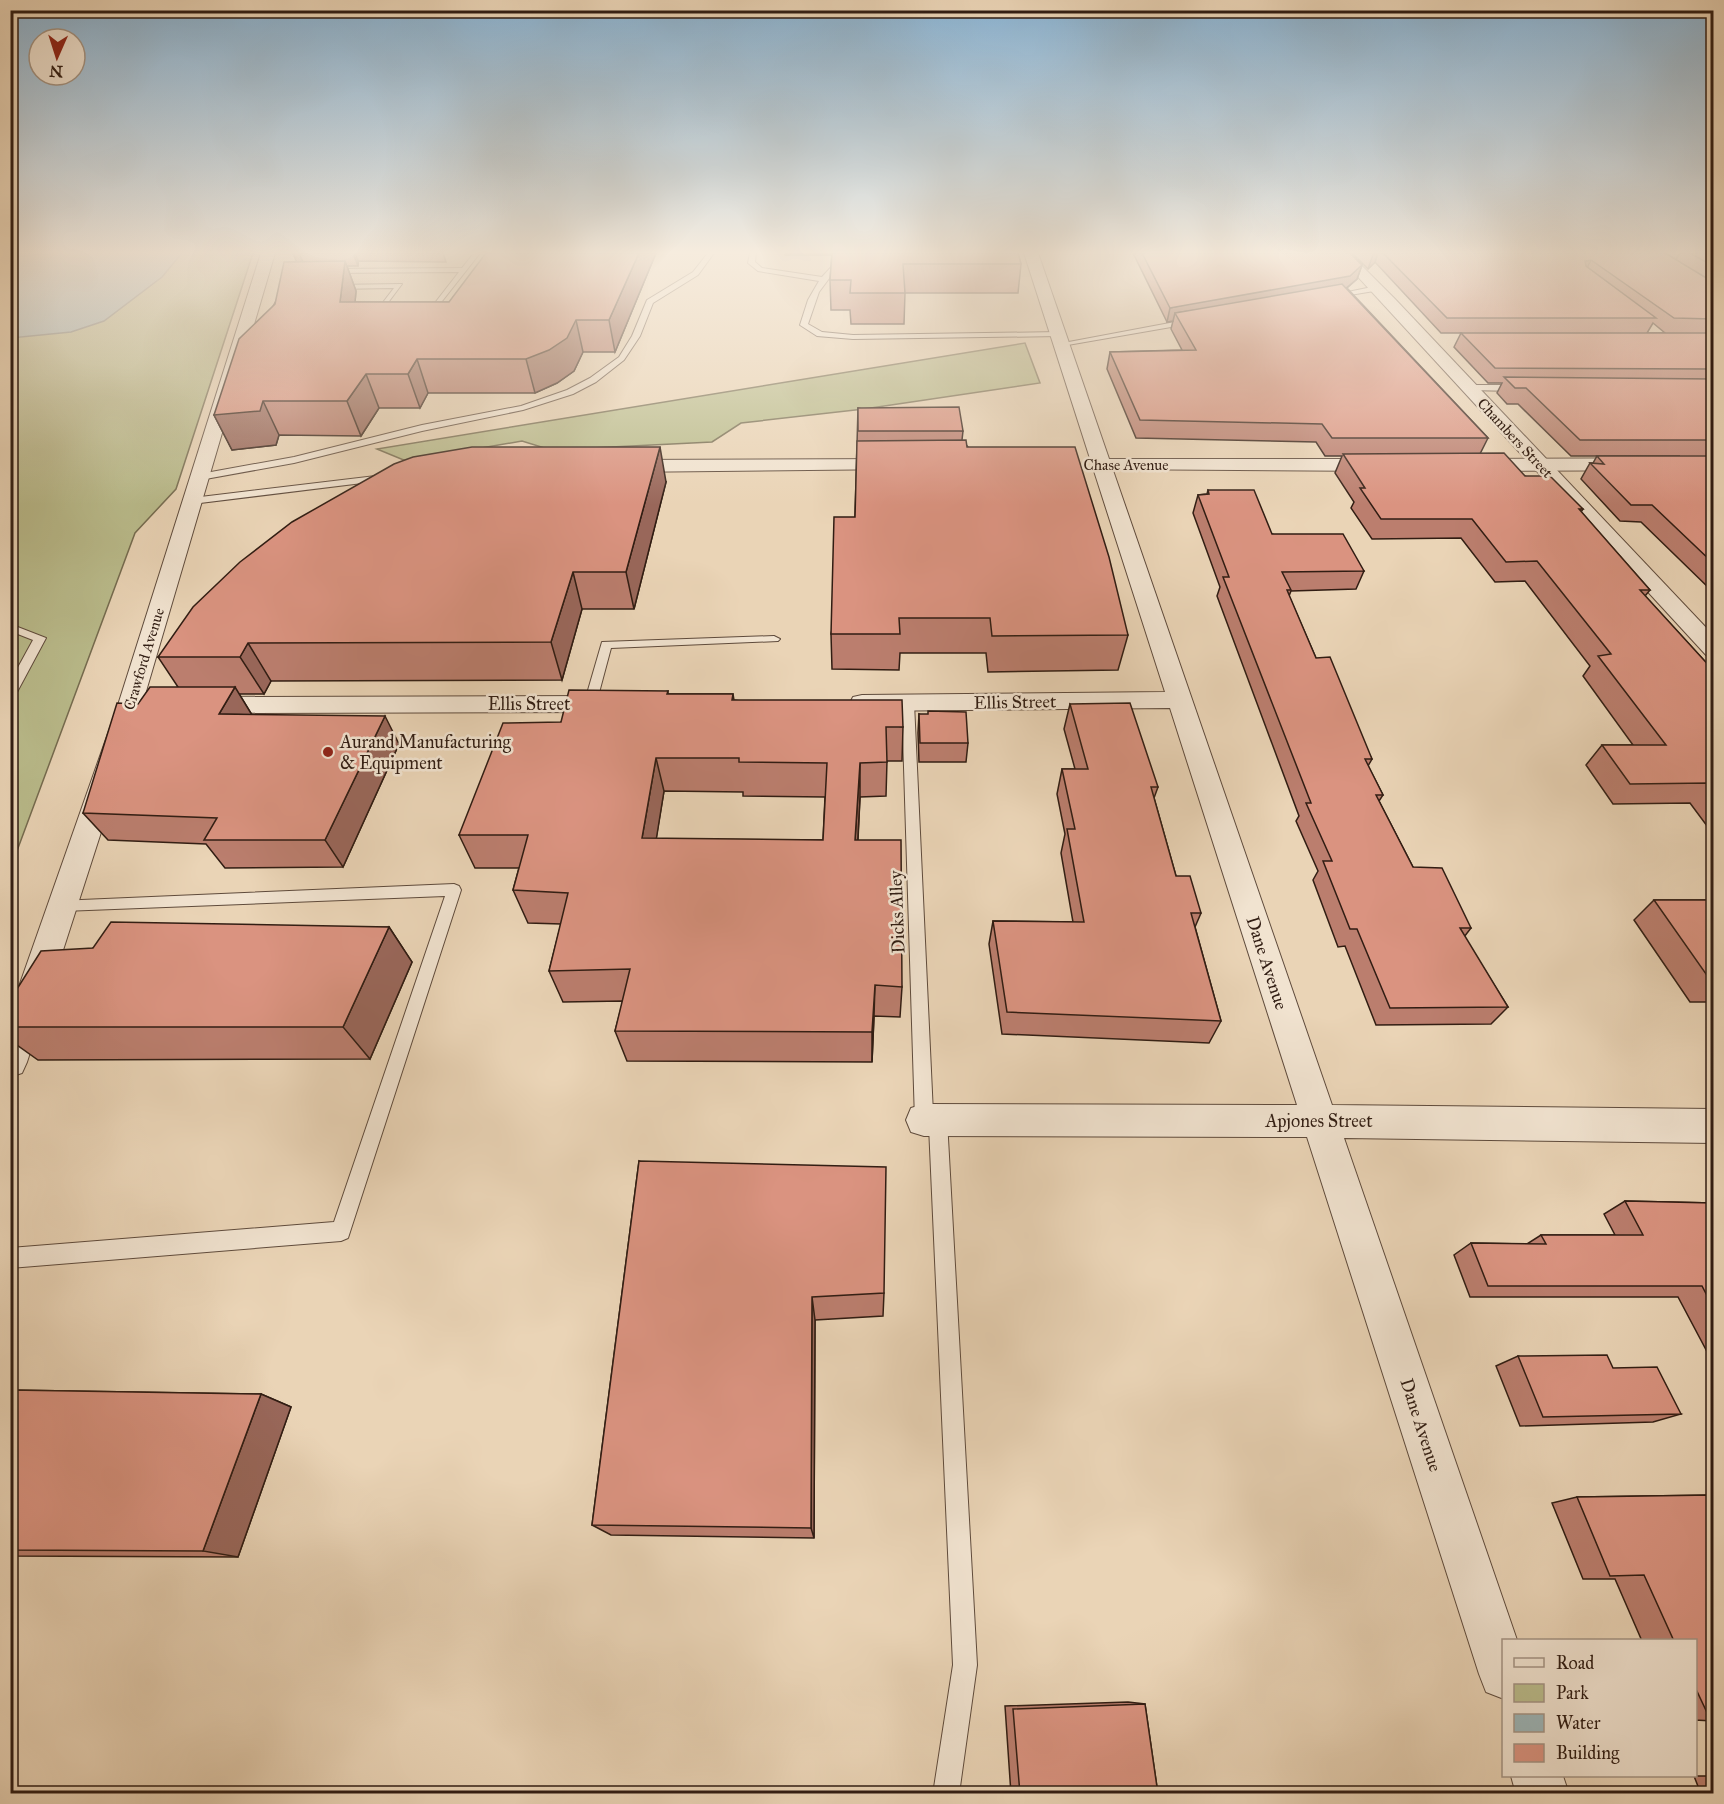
<svg xmlns="http://www.w3.org/2000/svg" width="1724" height="1804" viewBox="0 0 1724 1804" font-family="'IM FELL Great Primer',serif">
  <style>
    .green { fill: #babc8c; stroke: #766c50; stroke-width: 1.5 }
    .water { fill: #9cb5b8; stroke: #717876; stroke-width: 1.5 }
    .lines { fill: none; stroke-linecap: round; stroke-linejoin: round }
    .service-casing { stroke: #5f4b3c; stroke-width: 2 }
    .minor-casing { stroke: #5f4b3c; stroke-width: 2 }
    .tertiary-casing { stroke: #5f4b3c; stroke-width: 2 }
    .service { fill: #f1e3d0; fill-rule: evenodd }
    .minor { fill: #f1e3d0; fill-rule: evenodd }
    .tertiary { fill: #f1e3d0; fill-rule: evenodd }
    .wall { fill: #bb7e6e; stroke: #311d13; stroke-width: 1.5; fill-rule: evenodd }
    .shaded-wall { fill: #99675a; stroke: #311d13; stroke-width: 1.5 }
    .building { fill: #da9380; stroke: #311d13; stroke-width: 1.5; fill-rule: evenodd }
    .poi-dot { fill: #8f2418; stroke: #f1e3d0; stroke-width: 2 }
    .labels { text-anchor: middle; stroke-width: 5; stroke-linejoin: round; paint-order: stroke }
    .far-street-label { font-size: 15px; fill: #311d13; stroke: #f1e3d0 }
    .street-label { font-size: 18px; fill: #311d13; stroke: #f1e3d0 }
    .poi-label { font-size: 18px; fill: #311d13; stroke: #f1e3d0; text-anchor: start }
  </style>
  <rect width="100%" height="100%" fill="#ead4b6"/>
  <filter id="stains"><feTurbulence type="fractalNoise" baseFrequency=".00333" numOctaves="4"/><feColorMatrix values="0 0 0 0 .2 0 0 0 0 .09 0 0 0 0 .02 0 0 0 .5 -.17"/></filter>
  <radialGradient id="worn" r=".72"><stop offset=".6" stop-color="#630" stop-opacity="0"/><stop offset="1" stop-color="#630" stop-opacity=".3"/></radialGradient>
  <g class="green">
    <path d="M11,253H253L176,489L135,533L11,867Z"/>
    <path d="M1025,343L1040,383L864,409L741,423L712,442L551,450L522,441L406,461L377,449Z"/>
  </g>
  <path class="water" d="M55,253H182L162,277L104,321L71,332L11,338V257Z"/>
  <g class="lines">
    <g class="service-casing">
      <g id="service">
        <path d="M474,253H480L428,319L424,317L459,272L329,273L326,271L329,269L462,268Z"/>
        <path d="M708,253H714L698,275L653,303L640,336L624,360L596,382L573,394L523,410L422,431L294,463L200,480L195,477L200,474L294,457L422,425L521,406L567,390L590,378L619,357L632,336L647,300L693,272Z"/>
        <path d="M750,253H756L755,262L762,268L822,277L833,265V253H839V265L819,292L808,324L822,332L853,335L1059,332L1063,334L1059,336L853,339L817,336L800,325L808,300L819,281L758,271L748,263Z"/>
        <path d="M402,284L375,320L371,318L394,288L334,289L330,287L334,285Z"/>
        <path d="M1377,286L1380,290L1332,298L1328,296Z"/>
        <path d="M1191,319L1195,321L1194,323L1062,346L1058,344Z"/>
        <path d="M1469,385H1517L1521,388L1517,391L1466,390V386Z"/>
        <path d="M384,475L387,476V480L192,504L187,501L192,498Z"/>
        <path d="M10,624L46,638L16,694L10,698V682L33,640L10,631Z"/>
        <path d="M774,636L780,639L778,641L611,648L596,704L590,708L584,704L602,642Z"/>
        <path d="M908,699L914,703L933,1114L938,1112L944,1114L947,1120L977,1665L959,1794H933L953,1665L929,1126L924,1128L918,1126L915,1120L902,703Z"/>
        <path d="M454,884L459,886L461,890L348,1238L341,1241L10,1268V1248L334,1222L445,896L63,911L58,909L55,905L58,901Z"/>
      </g>
    </g>
    <g class="minor-casing">
      <g id="minor">
        <path d="M261,253H275L142,705L27,1062L22,1073L10,1077V1012L118,705Z"/>
        <path d="M1024,253H1038L1332,1105L1714,1109V1143L1344,1138L1517,1640H1504V1699L1486,1692L1479,1674L1307,1137L924,1136L911,1132L906,1120L911,1108L924,1104L1297,1105L1170,708L862,711L853,709L850,703L853,697L862,695L1165,692Z"/>
        <path d="M1336,253H1349L1395,299L1714,636V657L1706,655Z"/>
        <path d="M896,459L903,461L905,465L903,469L623,472L616,470L614,466L616,462L623,460Z"/>
        <path d="M607,696L616,698L619,704L616,710L607,712L205,713L196,711L193,705L196,699L205,697Z"/>
        <path d="M1511,1776H1563L1569,1794H1516Z"/>
      </g>
    </g>
    <g class="tertiary-casing">
      <g id="tertiary">
        <path d="M1714,458V470L1468,471L1461,469L1458,465L1461,461L1468,459Z"/>
        <path d="M1103,459H1383L1390,461L1393,465L1390,469L1383,471L1096,469L1093,465L1096,461Z"/>
      </g>
    </g>
    <use href="#service" class="service"/>
    <use href="#minor" class="minor"/>
    <use href="#tertiary" class="tertiary"/>
  </g>
  <g class="wall">
    <path d="M293,253H443L446,262L358,261V266H347L356,291L355,302H449L656,253L615,352H583L574,371L557,383L535,393H428L420,408H379L361,436L279,435L276,445L232,450L214,415L297,262Z"/>
    <path d="M785,253H1018L1021,264L1018,293H905L904,324H851L850,310H831L830,280L832,253L831,255H785Z"/>
    <path d="M1133,253H1350L1362,265L1357,279L1347,288L1488,438L1480,454L1525,476L1583,509L1581,512L1650,590L1645,596L1713,670V834L1690,803L1613,804L1586,765L1602,745H1633L1583,676L1590,666L1525,581L1495,582L1461,538L1372,539L1351,508L1354,502L1335,473L1342,456H1325L1316,442L1136,438L1107,369L1110,352L1182,350L1171,329L1173,321L1167,322Z"/>
    <path d="M1352,253H1665L1676,259L1680,253H1713V592L1641,522L1620,521L1581,479L1590,463H1593L1597,456H1680H1571L1518,404H1507L1497,393L1502,383H1488L1454,347L1461,333H1441L1375,262L1368,269ZM1653,323L1665,333H1647Z"/>
    <path d="M858,408L963,431L962,440L1128,635L1118,670L988,672L986,653H900L899,670L832,669L831,634L855,517Z"/>
    <path d="M666,482L634,609H582L562,680L271,681L264,694H239L252,715L399,744L343,867L225,868L206,844L108,840L83,813L138,704L178,687L158,657Z"/>
    <path d="M1208,490L1272,534L1364,571L1356,589L1291,591L1289,596L1316,658L1372,759L1368,766L1383,795L1379,801L1413,867L1471,928L1464,937L1508,1007L1491,1024L1376,1025L1345,946L1338,947L1313,880L1318,871L1296,821L1299,816L1217,596L1220,587L1193,513L1198,495L1207,494Z"/>
    <path d="M668,691V694H733L734,700L903,727L902,761H887L886,796L860,797L858,840L902,987L900,1017L874,1016L872,1062L627,1061L615,1031L623,1001L563,1002L549,971L561,924L528,923L513,890L519,868H475L459,835L561,722ZM664,791L743,792V796L825,797L823,840L656,839Z"/>
    <path d="M1070,704L1158,787L1154,798L1176,876L1201,913L1195,927L1221,1021L1209,1043L1002,1034L989,944L993,921L1073,922L1061,853L1065,834L1057,794L1062,769H1075L1064,729Z"/>
    <path d="M919,714L968,743L966,762H919L918,733Z"/>
    <path d="M1654,900H1713V1002H1690L1634,920Z"/>
    <path d="M389,927L412,962L370,1059L38,1060L10,1040V1000L93,948Z"/>
    <path d="M639,1161L884,1293L883,1316L815,1320L814,1538L611,1535L592,1525Z"/>
    <path d="M1625,1201L1713,1203V1361H1712L1678,1297H1470L1454,1255L1471,1243L1527,1244L1541,1235H1615L1604,1214Z"/>
    <path d="M1518,1356L1681,1414L1653,1422L1520,1426L1496,1366Z"/>
    <path d="M10,1390L261,1394L291,1407L238,1557L10,1556Z"/>
    <path d="M1713,1495V1721L1695,1720V1641H1642L1615,1579H1583L1552,1503L1577,1497Z"/>
    <path d="M1128,1702L1145,1704L1158,1794H1011L1005,1706Z"/>
    <path d="M1694,1776H1713V1794H1701Z"/>
  </g>
  <g class="shaded-wall">
    <path d="M293,253H299L305,267L300,270Z"/>
    <path d="M353,253H355L358,261V266Z"/>
    <path d="M639,253H656L615,352L609,320Z"/>
    <path d="M1376,253H1378L1375,262L1368,269L1373,255Z"/>
    <path d="M1591,260L1584,274L1585,261Z"/>
    <path d="M345,261L356,291L352,334L340,302Z"/>
    <path d="M1362,265L1357,279L1345,289L1175,313L1173,321L1167,322L1170,308Z"/>
    <path d="M576,320L583,352L574,371L557,383L535,393L526,359Z"/>
    <path d="M417,359L428,393L420,408L408,374Z"/>
    <path d="M366,374L379,408L361,436L347,401Z"/>
    <path d="M263,401L279,435L276,445L232,450L214,415Z"/>
    <path d="M660,447L666,482L634,609L626,572Z"/>
    <path d="M573,572L582,609L562,680L551,642Z"/>
    <path d="M248,643L271,681L264,694L240,657Z"/>
    <path d="M235,687L252,715L219,714Z"/>
    <path d="M385,716L399,744L343,867L325,840Z"/>
    <path d="M656,758L664,791L651,872L642,838Z"/>
    <path d="M860,763V797L856,873L855,840Z"/>
    <path d="M389,927L412,962L370,1059L343,1027Z"/>
    <path d="M875,985L874,1016L872,1062V1032Z"/>
    <path d="M812,1297L815,1320L814,1538L811,1528Z"/>
    <path d="M261,1394L291,1407L238,1557L203,1551Z"/>
  </g>
  <g class="building">
    <path d="M486,253H639L609,320H576L567,338L549,350L526,359H417L408,374H366L347,401H263L260,411L214,415L239,339L275,304L284,262L345,261L340,302H449Z"/>
    <path d="M832,253H1018L1021,264H903L905,293H850L851,280H830Z"/>
    <path d="M1142,253H1350L1362,265L1350,276L1170,308Z"/>
    <path d="M1383,253H1665L1713,282V319L1674,318L1591,260L1585,261L1586,266L1656,318H1447Z"/>
    <path d="M1690,253H1713V266Z"/>
    <path d="M1342,284L1488,438H1332L1322,424L1140,420L1110,352L1196,350L1175,313Z"/>
    <path d="M1461,333H1713V369L1495,368Z"/>
    <path d="M1504,377L1713,379V440H1580L1526,388H1515Z"/>
    <path d="M959,407L963,431H858V408Z"/>
    <path d="M966,440L967,447H1075L1109,557L1128,635L992,636L990,618H899L900,634H831L834,517H855L857,441Z"/>
    <path d="M472,447H660L626,572H573L551,642L248,643L240,657H158L193,607L240,562L292,522L394,464L413,457Z"/>
    <path d="M1504,453L1525,476H1550L1583,509H1579L1650,590H1640L1713,670V788L1709,783L1630,784L1602,745H1666L1598,656L1611,654L1537,561L1506,562L1472,519H1381L1360,488H1365L1343,454Z"/>
    <path d="M1597,456H1713V563L1652,505H1631L1590,463L1604,464Z"/>
    <path d="M1208,490H1254L1272,534H1343L1364,571L1282,572L1291,590H1287L1316,658L1330,657L1372,759H1365L1383,795H1376L1413,867L1442,868L1471,928H1460L1508,1007L1390,1008L1357,929H1350L1323,861H1332L1306,803H1311L1223,577H1229L1198,495L1209,494Z"/>
    <path d="M150,687H235L219,714L385,716L325,840H204L217,818L83,813L117,703L138,704Z"/>
    <path d="M569,690L668,691L667,694H733L732,700H902L903,727H886L887,762L860,763L855,840H901L902,987L875,985L872,1032L615,1031L630,969L549,971L568,893L513,890L528,835H459L503,723L561,722ZM656,758H739V762L827,763L823,840L642,838Z"/>
    <path d="M1130,703L1158,787H1151L1176,876H1190L1201,913H1191L1221,1021L1007,1012L993,921L1084,922L1067,829H1075L1062,769H1088L1070,704Z"/>
    <path d="M928,711L966,712L968,743H920L919,714H928Z"/>
    <path d="M1654,900H1713V984Z"/>
    <path d="M111,922L389,927L343,1027H10V1000L41,951L93,948Z"/>
    <path d="M639,1161L886,1167L884,1293L812,1297L811,1528L592,1525Z"/>
    <path d="M1625,1201L1713,1203V1307L1702,1286H1488L1471,1243L1546,1244L1541,1235H1643Z"/>
    <path d="M1607,1355L1613,1368L1657,1367L1681,1414L1543,1417L1518,1356Z"/>
    <path d="M10,1390L261,1394L203,1551L10,1550Z"/>
    <path d="M1713,1495V1721H1711L1695,1687V1641H1674L1644,1575L1610,1576L1577,1497Z"/>
    <path d="M1145,1704L1158,1794H1020L1013,1709Z"/>
  </g>
  <linearGradient id="sky" x2="0" y2="1"><stop stop-color="#89b4d5"/><stop offset="0.5" stop-color="#f6ecde"/><stop offset="1" stop-color="#f6ecde" stop-opacity="0"/></linearGradient>
  <rect width="1724" height="505" fill="url(#sky)"/>
  <circle class="poi-dot" cx="328" cy="752" r="6"/>
  <g class="labels">
    <g class="far-street-label">
      <text transform="translate(1515 438) rotate(47)" y="5">Chambers Street</text>
      <text x="1126" y="470">Chase Avenue</text>
      <text transform="translate(144 659) rotate(-73)" y="5">Crawford Avenue</text>
    </g>
    <g class="street-label">
      <text transform="translate(1015 702) rotate(-1)" y="6">Ellis Street</text>
      <text x="529" y="710">Ellis Street</text>
      <text transform="translate(897 912) rotate(-92)" y="6">Dicks Alley</text>
      <text transform="translate(1267 963) rotate(72)" y="6">Dane Avenue</text>
      <text x="1319" y="1127">Apjones Street</text>
      <text transform="translate(1421 1425) rotate(72)" y="6">Dane Avenue</text>
    </g>
    <g class="poi-label">
      <text x="340" y="748">Aurand Manufacturing<tspan x="340" dy="21">&amp; Equipment</tspan></text>
    </g>
  </g>
  <rect width="1724" height="1804" fill="none" stroke="#ead4b6" stroke-width="36"/>
  <rect x="12" y="12" width="1700" height="1780" fill="none" stroke="#311d13" stroke-width="3"/>
  <rect x="18" y="18" width="1688" height="1768" fill="none" stroke="#311d13" stroke-width="1.5"/>
  <rect x="1502" y="1639" width="195" height="138" fill="#f1e3d0" stroke="#a49484" stroke-width="1.5"/>
  <rect x="1514" y="1658" width="30" height="9" fill="#f1e3d0" stroke="#a49484" stroke-width="1.5"/>
  <text x="1556" y="1669" font-size="18" fill="#311d13">Road</text>
  <rect x="1514" y="1684" width="30" height="18" fill="#babc8c" stroke="#a49484" stroke-width="1.5"/>
  <text x="1556" y="1699" font-size="18" fill="#311d13">Park</text>
  <rect x="1514" y="1714" width="30" height="18" fill="#9cb5b8" stroke="#a49484" stroke-width="1.5"/>
  <text x="1556" y="1729" font-size="18" fill="#311d13">Water</text>
  <rect x="1514" y="1744" width="30" height="18" fill="#da9380" stroke="#a49484" stroke-width="1.5"/>
  <text x="1556" y="1759" font-size="18" fill="#311d13">Building</text>
  <g transform="translate(57 57) rotate(183)"><circle r="28" fill="#f1e3d0" stroke="#a49484" stroke-width="1.5"/>
  <path d="M0-4.5L10 22L0 15L-10 22Z" fill="#8f2418"/>
  <text y="-9" font-size="16" font-weight="bold" text-anchor="middle" fill="#311d13">N</text>
  </g>
  <rect width="100%" height="100%" filter="url(#stains)"/>
  <rect width="100%" height="100%" fill="url(#worn)"/>
</svg>
